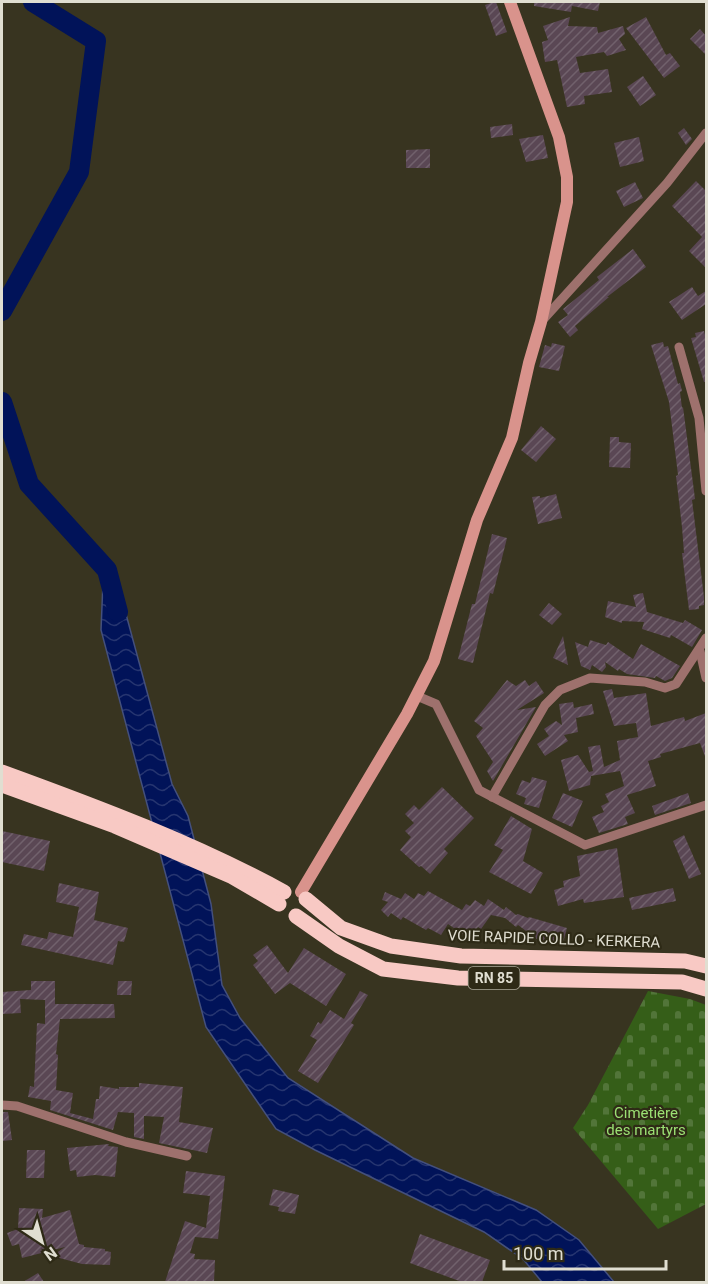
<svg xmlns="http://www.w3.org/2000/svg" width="708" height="1284" viewBox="0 0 708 1284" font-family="Roboto,sans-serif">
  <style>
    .cemetery { fill: url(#cemetery-stones) }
    .water { fill: url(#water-waves); stroke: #44507d; stroke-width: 1.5 }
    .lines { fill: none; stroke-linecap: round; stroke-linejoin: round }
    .river { stroke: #011359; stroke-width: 20 }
    .building { fill: url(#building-hatch) }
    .minor { stroke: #9e716d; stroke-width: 9 }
    .secondary { stroke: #d9938c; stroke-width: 12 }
    .trunk { stroke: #f8c9c4; stroke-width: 15 }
    .labels { text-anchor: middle; stroke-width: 4.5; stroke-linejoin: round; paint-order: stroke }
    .shield { fill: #2e2a16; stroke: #aba899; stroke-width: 1.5 }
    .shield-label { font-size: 14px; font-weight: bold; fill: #e0ded1 }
    .street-label { font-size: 15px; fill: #e0ded1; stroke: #2e2a16 }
    .park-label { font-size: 15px; fill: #9be073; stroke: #2e2a16 }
  </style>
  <defs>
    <pattern id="cemetery-stones" width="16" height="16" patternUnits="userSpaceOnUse" patternTransform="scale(1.5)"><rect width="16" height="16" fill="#355e18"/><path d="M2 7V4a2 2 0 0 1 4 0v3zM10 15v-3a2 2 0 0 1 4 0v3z" fill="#527539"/></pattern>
    <pattern id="water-waves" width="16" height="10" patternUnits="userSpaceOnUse" patternTransform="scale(1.5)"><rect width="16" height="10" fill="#011359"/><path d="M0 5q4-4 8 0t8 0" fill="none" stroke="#263570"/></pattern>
    <pattern id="building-hatch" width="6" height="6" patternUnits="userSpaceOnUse" patternTransform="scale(1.5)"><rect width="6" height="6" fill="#5a4754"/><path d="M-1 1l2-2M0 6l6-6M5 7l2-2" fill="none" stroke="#71616c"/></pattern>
  </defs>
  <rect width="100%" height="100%" fill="#383420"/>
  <path class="cemetery" d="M648,991L690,999L706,1005V1204L658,1229L573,1128L588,1105Z"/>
  <path class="water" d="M103,582L120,592L172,784L188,816L211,904L222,985L240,1018L288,1078L413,1158L536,1210L579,1240L614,1282H542L523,1259L484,1232L315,1150L276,1129L206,1027L101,630Z"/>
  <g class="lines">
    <g class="river">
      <path d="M2,311L79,172L96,41L33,2"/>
      <path d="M2,402L29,484L107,570L118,612"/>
    </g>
  </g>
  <g class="building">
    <path d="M494,2H496L507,32L496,36L485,5Z"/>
    <path d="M534,2H600L598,11L572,6L571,12L534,6Z"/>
    <path d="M570,17L568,26L597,27L598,33L623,26L625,34L619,39L626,50L607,56L604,52L576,57L580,73L608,69L612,92L584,96L585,104L567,107L557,60L545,62L542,42L548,40L543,26Z"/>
    <path d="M646,17L666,55L670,53L680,66L664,78L626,28Z"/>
    <path d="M700,29L706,36V55L690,39Z"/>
    <path d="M643,76L656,95L640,106L627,87Z"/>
    <path d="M512,124L513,135L491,138L490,127Z"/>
    <path d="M684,128L692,139L686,145L678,133Z"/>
    <path d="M543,135L548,158L526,162L519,139Z"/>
    <path d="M639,137L644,161L620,167L614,143Z"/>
    <path d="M430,149V168H406V150Z"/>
    <path d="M696,181L706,191V268L689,251L702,237L672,206Z"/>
    <path d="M635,182L643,198L624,207L616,191Z"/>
    <path d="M633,249L646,267L607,297H609L575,326L578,330L570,337L558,322L568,315L563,309L599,280L597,277Z"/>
    <path d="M692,287L698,296L706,291V304L682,320L669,302Z"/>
    <path d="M704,331L706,339V382H704L691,338L696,337L695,333Z"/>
    <path d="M663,342L664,347L668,346L678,384L680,383L682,391L680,392L682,408L683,407L694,491L695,499L692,500L704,597V605L699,606V609L689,610L682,553H684L682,527L676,476L678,475L669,402L651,345Z"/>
    <path d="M552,343L565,346L559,371L539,367L545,345L551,347Z"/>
    <path d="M541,426L556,439L536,462L521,450Z"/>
    <path d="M610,437H619V442L631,443L630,468L609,467Z"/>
    <path d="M556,494L562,518L538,524L532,497L540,496V498Z"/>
    <path d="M492,534L507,538L493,594L490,593L473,663L458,659L472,604H475Z"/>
    <path d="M643,593L647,612L683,623L685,620L702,630L692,647L671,635L670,638L642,629L644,622L622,621V623L605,617L608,601L636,607L633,595Z"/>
    <path d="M549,603L562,614L552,625L539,615Z"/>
    <path d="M563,636L568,665L553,658Z"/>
    <path d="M590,640L606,645L608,642L633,659L641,644L680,666L672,678L665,681L656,676L655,678L627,674L619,669L618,671L605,662L606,667L602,672L592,665L590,670L581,666L575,642L588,647Z"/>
    <path d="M507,680L516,686L525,680L529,686L536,681L544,693L517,710L536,707L493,781L487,771L493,762L476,736L483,728L474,721Z"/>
    <path d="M612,689L614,698L646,693L651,726L684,717L685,721L706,713V759L700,743L660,754L661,757L648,761L656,786L627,795L635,813L625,817L628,824L599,833L592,817L604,812L601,806L609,802L605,794L624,786L620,771L591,776L590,785L569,791L561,760L578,755L589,772L593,771L588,747L600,745L604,767L620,760L617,741L638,737L636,723L614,726L603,691Z"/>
    <path d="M573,702L574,708L592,704L594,714L576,718L578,732L564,735L568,741L545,756L537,744L549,736L544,729L556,721L562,725L559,704Z"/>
    <path d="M532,777L547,781L539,808L524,804L526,798L516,794L522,780L530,783Z"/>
    <path d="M442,787L474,818L444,849L448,853L430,874L421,866L419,867L400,850L411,837L405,831L414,823L405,814L414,805L419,810Z"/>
    <path d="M563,793L583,801L572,827L552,818Z"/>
    <path d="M688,793L691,803L655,815L652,806Z"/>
    <path d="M511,816L532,829L523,861L543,873L531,894L489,872L503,850L494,845Z"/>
    <path d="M2,831L50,841L44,871L2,862Z"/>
    <path d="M684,835L701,874L689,879L673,841Z"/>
    <path d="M617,848L624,897L584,903L583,899L558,906L554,890L564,887L563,881L580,876L577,856Z"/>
    <path d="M59,883L99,892L94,920L128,928L124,942L118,941L113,965L21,945L24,934L47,939L49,932L73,937L79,907L56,902Z"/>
    <path d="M673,888L676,901L632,910L629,898Z"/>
    <path d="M428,891L462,910L466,904L470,906L475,900L484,906L488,899L504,910L506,907L516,915L518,914L528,918L529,917L567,928L562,946L537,939L518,925L516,927L505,918L491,915L481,929L478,927L472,936L466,932L464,935L448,924L441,935L428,928L426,930L403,917L401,920L391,913L388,917L381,910L388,902L382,900L385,892L401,899L405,893L414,899L418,893L424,896Z"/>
    <path d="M267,945L288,973L304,948L346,974L326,1006L290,983L275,994L253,965L258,961L253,955Z"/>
    <path d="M31,981H55V1004H114L115,1018L60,1019L56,1054L58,1055L56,1090L73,1093L70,1113L93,1119L96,1099H99L100,1086L119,1089V1087H139V1083L183,1087L179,1122L213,1128L207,1153L159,1143L164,1117L144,1116V1139L134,1137V1113L118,1112L113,1130L50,1110L51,1101L28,1097L30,1086L34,1087L37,1023L45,1024V1000L20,999L21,1013L2,1014V992L31,990Z"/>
    <path d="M118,981H132L131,995H117Z"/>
    <path d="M360,991L368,995L351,1023L354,1025L318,1083L298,1071L317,1040L310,1036L318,1022L321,1024L330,1010L344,1019Z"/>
    <path d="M2,1112H8L12,1140L2,1141Z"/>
    <path d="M109,1144L108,1146L118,1147L115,1177L95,1175L77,1177L76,1170L70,1171L67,1148Z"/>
    <path d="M27,1150H45L44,1178H26Z"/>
    <path d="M186,1171L225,1176L218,1239L195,1237L190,1253L195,1254L194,1259L215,1260L214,1282H165L185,1221L206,1228L210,1196L183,1193Z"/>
    <path d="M273,1189L299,1195L295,1214L278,1211L279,1207L269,1205Z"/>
    <path d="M19,1208L43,1209L42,1218L70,1210L79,1244L84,1245V1247L105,1249V1251L111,1252L110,1265L82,1264L52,1256L65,1247L22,1258L19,1244L12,1246L7,1233L18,1229Z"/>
    <path d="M420,1234L490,1260L482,1282H462L410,1263Z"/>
    <path d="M38,1273L44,1282H23Z"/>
  </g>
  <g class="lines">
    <g class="minor">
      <path d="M541,322L667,183L706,133"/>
      <path d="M679,347L699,418L706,491"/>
      <path d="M700,651L706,678"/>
      <path d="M417,696L436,704L479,790L585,845L706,805"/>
      <path d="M492,797L545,705L560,690L590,678L645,682L665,688L676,684L706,638"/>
      <path d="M2,1105L17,1106L126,1142L187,1156"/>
    </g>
    <path class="secondary" d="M301,892L407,714L434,661L477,520L512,438L529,363L541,322L567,202V177L559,137L510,2"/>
    <g class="trunk">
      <path d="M2,772C98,807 194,843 284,892"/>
      <path d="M2,785L115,826L231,876L279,904"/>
      <path d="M306,899L341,928L391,946L461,956L685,961L706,966"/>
      <path d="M296,916L339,946L383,969L458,978L682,982L706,989"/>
    </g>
  </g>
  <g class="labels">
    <rect class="shield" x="468.5" y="967" width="51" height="22" rx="4.5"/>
    <g class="shield-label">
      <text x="494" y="983">RN 85</text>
    </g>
    <g class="street-label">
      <text transform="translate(554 939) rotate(2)" y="5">VOIE RAPIDE COLLO - KERKERA</text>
    </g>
    <g class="park-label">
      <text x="646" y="1118">Cimetière<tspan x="646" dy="17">des martyrs</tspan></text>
    </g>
  </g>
  <rect width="708" height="1284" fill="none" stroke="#e0ded1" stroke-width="6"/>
  <g transform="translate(42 1242) rotate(144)" stroke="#2e2a16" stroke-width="4.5" paint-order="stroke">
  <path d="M0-4.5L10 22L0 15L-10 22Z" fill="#e0ded1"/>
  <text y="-9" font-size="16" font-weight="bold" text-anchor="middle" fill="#e0ded1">N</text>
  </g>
  <path d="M504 1260v9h162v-9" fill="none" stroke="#e0ded1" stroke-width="3"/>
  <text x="513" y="1260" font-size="18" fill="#e0ded1" stroke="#2e2a16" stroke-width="4.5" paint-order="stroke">100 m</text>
</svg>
